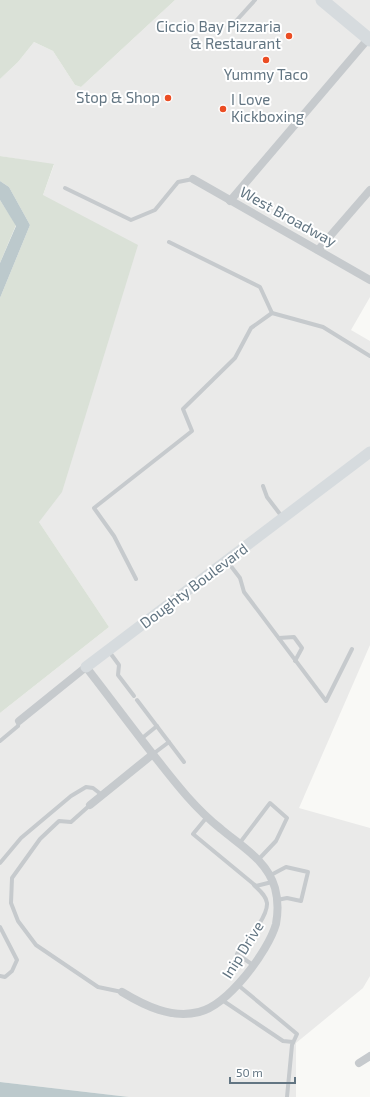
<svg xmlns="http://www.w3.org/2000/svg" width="370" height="1097" viewBox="0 0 370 1097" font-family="'Exo 2',sans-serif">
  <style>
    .built { fill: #eaeae9 }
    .green { fill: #dae1d7 }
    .water { fill: #bcc9cc }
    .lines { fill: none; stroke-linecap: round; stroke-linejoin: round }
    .service { stroke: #c6cacd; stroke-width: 4 }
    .minor { stroke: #c6cacd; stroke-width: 8 }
    .secondary { stroke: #d6dbde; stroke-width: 11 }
    .primary { stroke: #d6dbde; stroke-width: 13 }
    .poi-dot { fill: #eb4d23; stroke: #fff; stroke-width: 1.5 }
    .labels { text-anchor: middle; stroke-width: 4; stroke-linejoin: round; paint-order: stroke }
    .poi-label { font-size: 15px; fill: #627582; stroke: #fff; text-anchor: end }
    .street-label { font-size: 15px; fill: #627582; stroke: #fff }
  </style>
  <rect width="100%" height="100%" fill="#f9f9f6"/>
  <path class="built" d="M175,0H370V297L351,330L370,341V645L299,808L370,828V976L363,988L296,1043V1097H129L0,1082V713L109,627L39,522L43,195L54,165L0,156V79L18,62L34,42L53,51L75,85L81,87Z"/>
  <g class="green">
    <path d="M0,0H175L81,87L75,85L53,51L34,42L18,62L0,79Z"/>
    <path d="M0,156L54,164L43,195L138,245L62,492L39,522L109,627L0,713V298L30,225L9,187L0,181Z"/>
    <path d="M0,200L16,225L0,263Z"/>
  </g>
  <g class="water">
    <path d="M0,181L9,187L30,225L0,298V263L16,226L0,200Z"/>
    <path d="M0,1082L129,1097H0Z"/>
  </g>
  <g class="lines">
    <g class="service">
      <path d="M236,21L255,0"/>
      <path d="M65,188L131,220L155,210L178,182L193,179"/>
      <path d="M169,242L260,287L272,313L323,327L370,356"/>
      <path d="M263,486L267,497L283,518"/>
      <path d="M227,561L240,578L244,592L326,701L352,649"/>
      <path d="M136,579L114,536L94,508L192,431L183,409L235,358L251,328L272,313"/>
      <path d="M279,638L294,637L302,648L295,661"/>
      <path d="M108,650L119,665L118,675L134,696"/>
      <path d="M137,700L184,762"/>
      <path d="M141,739L157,726"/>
      <path d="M0,741L18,726L19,721"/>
      <path d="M153,754L169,742"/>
      <path d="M90,805L71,822L59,821L40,839L12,878L11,903L18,921L36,945L98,987L122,992"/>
      <path d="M207,817L193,834L256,886L272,882"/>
      <path d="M239,844L270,803L287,818L276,841L258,860"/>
      <path d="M0,863L21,838L71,796L86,787L93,788L102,795"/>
      <path d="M269,876L286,867L308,872L301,901L287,898L277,900"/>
      <path d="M0,927L17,960L12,971L5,977L0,976"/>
      <path d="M253,965L237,954C246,942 268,917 267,903C266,895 259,890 254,885"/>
      <path d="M238,985L297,1034L292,1045L287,1097"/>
      <path d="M222,1000L283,1041L293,1042"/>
    </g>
    <g class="minor">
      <path d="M193,179L370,280"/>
      <path d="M230,201L368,39"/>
      <path d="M318,250L370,190"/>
      <path d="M19,721L86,667C107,694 127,721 148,748C171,777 192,806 221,829C241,846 267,860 275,888C278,899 278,913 276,924C268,952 228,1005 199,1012C172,1019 145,1006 122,992"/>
      <path d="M90,805L153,754"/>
      <path d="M359,1063L370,1056"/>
    </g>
    <path class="secondary" d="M86,667L370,452"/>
    <path class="primary" d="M322,0L370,40"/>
  </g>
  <g class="poi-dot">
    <circle cx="289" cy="36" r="4"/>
    <circle cx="266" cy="60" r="4"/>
    <circle cx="168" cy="98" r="4"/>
    <circle cx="223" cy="109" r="4"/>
  </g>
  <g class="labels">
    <g class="poi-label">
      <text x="281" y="32">Ciccio Bay Pizzaria<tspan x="281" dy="17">&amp; Restaurant</tspan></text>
      <text x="266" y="80" text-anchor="middle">Yummy Taco</text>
      <text x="160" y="103">Stop &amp; Shop</text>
      <text x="231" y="105" text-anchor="start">I Love<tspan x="231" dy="17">Kickboxing</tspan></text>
    </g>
    <g class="street-label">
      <text transform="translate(288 217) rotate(29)" y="5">West Broadway</text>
      <text transform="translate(194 586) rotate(-37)" y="5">Doughty Boulevard</text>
      <text transform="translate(243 950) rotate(-58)" y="5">Inip Drive</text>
    </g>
  </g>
  <path d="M230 1077v6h65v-6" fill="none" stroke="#627582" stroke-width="2"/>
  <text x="236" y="1077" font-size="12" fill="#627582" stroke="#ffffff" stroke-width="3" paint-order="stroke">50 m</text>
</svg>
